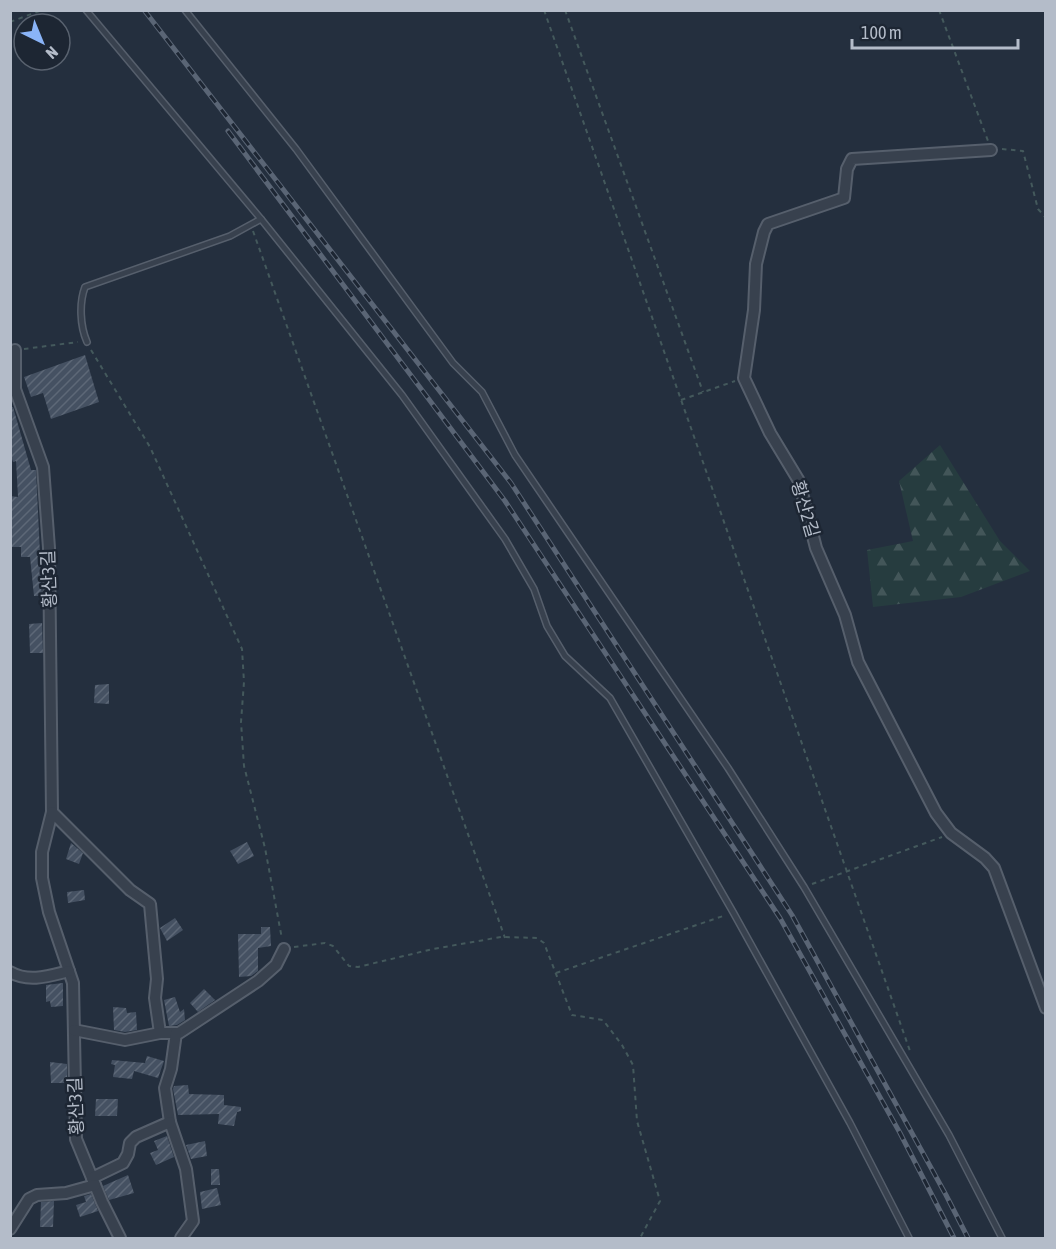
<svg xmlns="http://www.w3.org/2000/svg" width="1056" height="1249" viewBox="0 0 1056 1249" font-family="'Asap Condensed','Noto Sans KR',sans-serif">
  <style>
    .forest { fill: url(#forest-firs) }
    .building { fill: url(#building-hatch) }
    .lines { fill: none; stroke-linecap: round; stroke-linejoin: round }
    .lane-casing { stroke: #565f6c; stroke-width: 8 }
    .street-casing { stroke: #565f6c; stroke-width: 14 }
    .path { stroke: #44595c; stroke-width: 2; stroke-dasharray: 4.5 4.5; stroke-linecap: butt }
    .lane { stroke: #38414e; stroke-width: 5 }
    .street { stroke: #38414e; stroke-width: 10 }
    .rail-casing { stroke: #5a6575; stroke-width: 5 }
    .rail { stroke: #1d2633; stroke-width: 3; stroke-dasharray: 9; stroke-linecap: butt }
    .labels { text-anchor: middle; stroke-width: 5; stroke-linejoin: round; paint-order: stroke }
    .street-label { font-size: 18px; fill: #b4bcc9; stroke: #1d2633 }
  </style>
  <defs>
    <pattern id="forest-firs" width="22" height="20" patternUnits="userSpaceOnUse" patternTransform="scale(1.5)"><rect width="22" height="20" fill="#263c3f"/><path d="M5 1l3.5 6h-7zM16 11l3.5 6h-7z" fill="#435659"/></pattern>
    <pattern id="building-hatch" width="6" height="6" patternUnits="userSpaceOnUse" patternTransform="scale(1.5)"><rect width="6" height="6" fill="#455162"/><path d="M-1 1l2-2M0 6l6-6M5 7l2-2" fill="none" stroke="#5d6877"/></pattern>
  </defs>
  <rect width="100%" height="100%" fill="#242f3e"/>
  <path class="forest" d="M940,445L1000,541L1030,571L961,597L873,607L867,550L913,541L899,481Z"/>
  <g class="building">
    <path d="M85,355L99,402L51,419L43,393L31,397L24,377Z"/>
    <path d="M10,407H13L31,470H36L42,596H34L30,557H21V547H10V496L18,497L16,461L13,462L10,454Z"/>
    <path d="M42,623L43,653H30L29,624Z"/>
    <path d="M109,684V704L94,703L95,685Z"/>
    <path d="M247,842L254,856L238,864L230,851Z"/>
    <path d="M71,843L83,853L79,864L66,859Z"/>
    <path d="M84,890L85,900L68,903L67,892Z"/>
    <path d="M175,918L183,930L167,941L160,928Z"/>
    <path d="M261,927H270L271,946L258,948V971L251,976L239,977L238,934H261Z"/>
    <path d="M63,983V1006L51,1007L50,1001L46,1002V985Z"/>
    <path d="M204,989L215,1000L198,1012L190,1003Z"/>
    <path d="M175,997L180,1012L184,1009L185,1020L177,1025L169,1026L164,1000Z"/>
    <path d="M113,1007L126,1008L127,1013L136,1012L137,1030L125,1032L114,1030Z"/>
    <path d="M147,1056L164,1061L158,1078L134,1071L132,1079L113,1077L115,1065L111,1064L112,1060L145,1063Z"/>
    <path d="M50,1062L67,1064V1083H51Z"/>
    <path d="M188,1085L189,1094L224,1095V1105L241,1107V1111L237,1112L234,1126L218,1124L219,1114L178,1115L173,1089L174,1086Z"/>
    <path d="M96,1099H118L117,1116H95Z"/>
    <path d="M167,1136L174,1157L156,1165L150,1153L158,1150L154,1141Z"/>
    <path d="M205,1141L207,1156L191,1159L186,1145Z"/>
    <path d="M211,1169H219L220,1185H211Z"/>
    <path d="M128,1175L134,1193L109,1200L103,1186Z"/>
    <path d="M217,1188L221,1205L202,1209L200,1192Z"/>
    <path d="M91,1194L98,1211L80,1217L76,1205L86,1202L84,1196Z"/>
    <path d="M54,1201L53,1227H40L41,1202Z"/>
  </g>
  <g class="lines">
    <g class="lane-casing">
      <g id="lane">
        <path d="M86,10L261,219"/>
        <path d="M185,10L296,149L453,363L482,392L515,455L728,768L804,887L949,1135L1002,1238"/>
        <path d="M87,342C80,326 79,303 85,287L230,236L261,219L402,395L505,539L534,589L547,626L565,656L610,698L733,912L850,1123L909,1238"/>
      </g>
    </g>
    <g class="street-casing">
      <g id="street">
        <path d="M991,150L852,159L847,169L844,198L768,224L764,232L756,264L754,310L744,378L770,433L799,481L816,548L845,615L858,662L936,813L951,833L985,858L994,868L1046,1008"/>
        <path d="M15,350V389L43,467L49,548L52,812L42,852V878L49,912L73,983L76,1139L102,1202L120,1238"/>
        <path d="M52,812L130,890L150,904L157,979L155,998L160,1033"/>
        <path d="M10,972C29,983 49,976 69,971"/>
        <path d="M74,1030L125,1040L160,1033H179L258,981L276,965L284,949"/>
        <path d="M176,1033L171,1069L165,1088L170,1122L186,1169L193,1221L181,1238"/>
        <path d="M92,1178L123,1163L128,1154L130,1143L136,1137L170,1122"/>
        <path d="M10,1229L29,1199L37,1195L66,1193L95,1185"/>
      </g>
    </g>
    <g class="path">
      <path d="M544,10L910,1051"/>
      <path d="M565,10L703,392"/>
      <path d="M939,10L988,141"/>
      <path d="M10,22L42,10"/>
      <path d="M1002,149L1023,151L1038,209L1046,218"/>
      <path d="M253,231L505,938"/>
      <path d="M24,349L78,342"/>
      <path d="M91,350L150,447L242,649L244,682L241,722L244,766L265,848L282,939"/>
      <path d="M681,400L735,381"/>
      <path d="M812,884L942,837"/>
      <path d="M294,947L325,943L333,946L349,966L358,967L433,949L501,937L537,938L544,943L572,1015L603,1020L622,1045L633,1065L637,1121L660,1201L640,1238"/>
      <path d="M556,973L726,915"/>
    </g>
    <use href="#lane" class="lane"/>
    <use href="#street" class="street"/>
    <g class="rail-casing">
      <g id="rail">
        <path d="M144,10L511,483L792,915L946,1195L968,1238"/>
        <path d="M228,131L505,501L780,918L900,1133L954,1238"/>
      </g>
    </g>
    <use href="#rail" class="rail"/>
  </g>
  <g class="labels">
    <g class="street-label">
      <text transform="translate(805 509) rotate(74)" y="6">황산2길</text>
      <text transform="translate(49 579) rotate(-92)" y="6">황산3길</text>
      <text transform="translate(76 1106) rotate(-92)" y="6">황산3길</text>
    </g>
  </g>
  <rect width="1056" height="1249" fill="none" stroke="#b4bcc9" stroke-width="24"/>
  <g transform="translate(42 42) rotate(137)"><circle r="28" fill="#1d2633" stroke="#59626f" stroke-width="1.5"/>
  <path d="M0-4.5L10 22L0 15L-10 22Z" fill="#8ab4f8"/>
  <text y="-9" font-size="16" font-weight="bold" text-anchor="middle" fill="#b4bcc9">N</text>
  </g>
  <path d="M852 39v9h166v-9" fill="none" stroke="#b4bcc9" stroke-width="3"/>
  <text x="861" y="39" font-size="18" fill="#b4bcc9" stroke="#1d2633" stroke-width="4.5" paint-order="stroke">100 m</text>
</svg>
